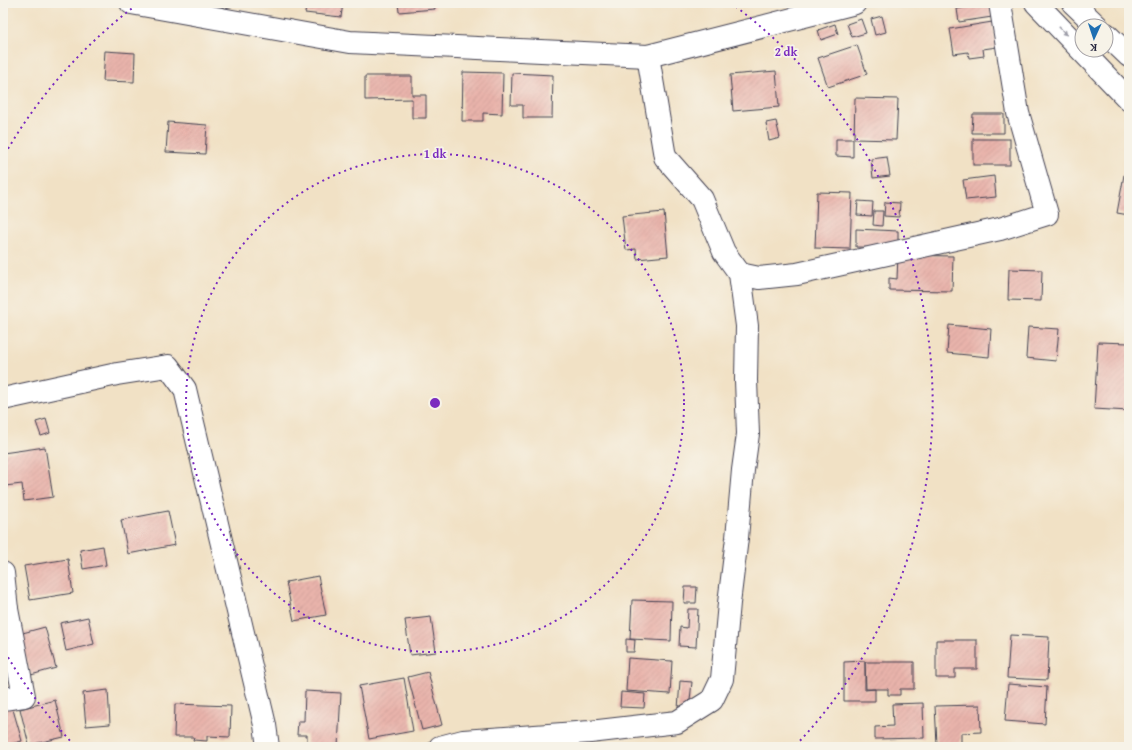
<svg xmlns="http://www.w3.org/2000/svg" width="1132" height="750" viewBox="0 0 1132 750" font-family="'Gentium Book Plus',serif">
  <style>
    .building { fill: url(#building-hatch) }
    .lines { fill: none; stroke-linecap: round; stroke-linejoin: round }
    .street-casing { stroke: #413f50; stroke-width: 24 }
    .secondary-casing { stroke: #413f50; stroke-width: 24 }
    .street { stroke: #fff; stroke-width: 22 }
    .secondary { stroke: #fff; stroke-width: 22 }
    .oneway { fill: #9c9ca7 }
    .ring { fill: none; stroke: #7b2cbf; stroke-width: 2; stroke-dasharray: 2 4 }
    .centre { fill: #7b2cbf; stroke: #f7f3e8; stroke-width: 2 }
    .ring-label { font-size: 12px; text-anchor: middle; font-weight: bold; fill: #7b2cbf; stroke: #f7f3e8; stroke-width: 3.5; stroke-linejoin: round; paint-order: stroke }
  </style>
  <defs>
    <pattern id="building-hatch" width="6" height="6" patternUnits="userSpaceOnUse"><rect width="6" height="6" fill="#e9b4ab"/><path d="M-1 1l2-2M0 6l6-6M5 7l2-2" fill="none" stroke="#c89a94"/></pattern>
  </defs>
  <rect width="100%" height="100%" fill="#f7f3e8"/>
  <filter id="ink" filterUnits="userSpaceOnUse"><feTurbulence type="fractalNoise" baseFrequency=".025" numOctaves="2"/><feDisplacementMap in="SourceGraphic" scale="8" xChannelSelector="R" yChannelSelector="G"/><feConvolveMatrix kernelMatrix="1 2 1 2 8 2 1 2 1" color-interpolation-filters="sRGB"/></filter>
  <filter id="wash" filterUnits="userSpaceOnUse"><feTurbulence type="fractalNoise" baseFrequency=".012" numOctaves="4" result="noise"/><feDisplacementMap in="SourceGraphic" scale="16" xChannelSelector="R" yChannelSelector="G"/><feGaussianBlur stdDeviation="0.9" result="paint"/><feColorMatrix in="noise" values="0 0 0 0 0 0 0 0 0 0 0 0 0 0 0 0 0 1.4 0 .05"/><feComposite in="paint" operator="in"/></filter>
  <g filter="url(#wash)">
    <rect width="100%" height="100%" fill="#f1e1c5"/>
    <g id="blocks">
      <g class="building">
        <path d="M281,3H303L302,7L281,5Z"/>
        <path d="M307,3H343L341,17L305,13Z"/>
        <path d="M398,3H434L435,9L399,12Z"/>
        <path d="M989,3L992,17L959,22L957,9Z"/>
        <path d="M882,16L886,32L875,35L871,19Z"/>
        <path d="M861,19L866,33L852,37L847,24Z"/>
        <path d="M992,22L997,47L983,49L984,56L969,58L968,52L954,54L950,29Z"/>
        <path d="M835,24L838,34L821,40L818,30Z"/>
        <path d="M857,45L867,74L828,87L818,58Z"/>
        <path d="M105,51L135,53L134,82L103,81Z"/>
        <path d="M776,71L779,107L733,111L730,75Z"/>
        <path d="M463,72L503,73L502,114L483,113V121H462Z"/>
        <path d="M512,73L553,75L552,118H523V105H511Z"/>
        <path d="M365,76H412V95H426V118H412V99L365,100Z"/>
        <path d="M855,98L898,99L896,140L854,139Z"/>
        <path d="M973,114H1004V133H972Z"/>
        <path d="M776,121L780,138L769,141L766,123Z"/>
        <path d="M168,122L207,125L205,154L166,152Z"/>
        <path d="M836,139H853V157L836,156Z"/>
        <rect x="973" y="139" width="37" height="26"/>
        <path d="M887,157L890,176L873,178L871,159Z"/>
        <path d="M1124,175L1129,176V215L1117,213Z"/>
        <path d="M994,176L996,197L966,200L963,180Z"/>
        <path d="M817,192L852,193L850,249L815,248Z"/>
        <path d="M858,201L873,202L872,216L857,215Z"/>
        <path d="M885,202L900,203L899,217L884,216Z"/>
        <path d="M874,211H883L882,226L873,225Z"/>
        <path d="M664,212L668,256L637,259L636,249L626,250L622,216Z"/>
        <path d="M856,229L898,231V248L856,247Z"/>
        <path d="M898,255L953,256L952,291L889,290V278L897,279Z"/>
        <path d="M1009,269L1042,270L1041,301L1008,300Z"/>
        <path d="M949,325L991,329L989,357L947,353Z"/>
        <path d="M1028,327L1059,329L1056,361L1026,358Z"/>
        <path d="M1098,342L1129,343V411L1094,409Z"/>
        <path d="M46,419L50,433L41,436L36,422Z"/>
        <path d="M45,447L53,497L24,501L22,484L5,486L3,474V453Z"/>
        <path d="M168,511L175,545L128,554L121,520Z"/>
        <path d="M103,546L106,565L83,569L80,550Z"/>
        <path d="M68,559L73,593L30,600L24,566Z"/>
        <path d="M318,576L326,615L294,621L286,582Z"/>
        <path d="M685,587H697L696,603H684Z"/>
        <path d="M632,600L672,601L671,641L630,639Z"/>
        <path d="M688,609H698L696,647L679,646L680,627L687,628Z"/>
        <path d="M88,617L94,644L66,651L60,623Z"/>
        <path d="M431,617L436,652L410,655L405,620Z"/>
        <path d="M45,627L56,668L31,675L19,634Z"/>
        <path d="M1010,635L1049,637L1047,680L1007,678Z"/>
        <path d="M626,639L635,640L634,652H626Z"/>
        <path d="M936,640H977V669H955V678H936Z"/>
        <path d="M628,658L672,661L670,694L626,691Z"/>
        <path d="M865,661V690L875,689V701H844V662Z"/>
        <path d="M865,662H914V689H900V695H888V689H866Z"/>
        <path d="M428,672L442,725L422,730L408,677Z"/>
        <path d="M404,678L413,731L369,739L359,686Z"/>
        <path d="M680,681L692,682L689,709H678Z"/>
        <path d="M1008,684L1047,687L1045,724L1005,721Z"/>
        <path d="M108,690L110,724L86,726L83,693Z"/>
        <path d="M305,691L341,693L338,746L307,744V735H297L298,721H304Z"/>
        <path d="M621,692L645,694L644,708L620,707Z"/>
        <path d="M55,700L64,737L29,745L20,709Z"/>
        <path d="M923,703L924,738L875,739V727L893,726L892,704Z"/>
        <path d="M175,704L231,706L230,737L207,736V741L193,740L194,737H174Z"/>
        <path d="M980,705L981,732L961,733V743L937,744L935,706Z"/>
        <path d="M12,706L22,741L3,746V709Z"/>
      </g>
    </g>
  </g>
  <g filter="url(#ink)">
    <use href="#blocks" fill-opacity="0" stroke="#413f50" stroke-width="1"/>
    <g class="lines">
      <g class="street-casing">
        <g id="street">
          <path d="M131,3L350,42L648,56L855,3"/>
          <path d="M740,274L759,278L797,274L1000,229L1047,214L1018,113L1000,3"/>
          <path d="M3,399L117,374L168,366L185,389L265,725L268,747"/>
          <path d="M3,573L7,609L3,621"/>
          <path d="M3,699L24,696L7,609"/>
          <path d="M440,747L463,741L590,732L677,722L712,700L722,679L729,603L737,538L743,470L748,434L746,380L747,326L740,274L724,252L702,199L665,157L648,56"/>
        </g>
      </g>
      <g class="secondary-casing">
        <g id="secondary">
          <path d="M1036,3L1129,100"/>
          <path d="M1073,3L1097,26"/>
          <path d="M1106,34L1129,56"/>
        </g>
      </g>
      <use href="#street" class="street"/>
      <use href="#secondary" class="secondary"/>
    </g>
    <defs><path id="oneway-solid" d="M-6-.8H1V-3.2L6.5 0L1 3.2V.8H-6Z"/></defs>
    <use class="oneway" href="#oneway-solid" transform="translate(1063 31) rotate(46)"/>
  </g>
  <g class="ring">
    <circle cx="435" cy="403" r="249"/>
    <path d="M74 745A497 497 0 0 1 5 652M5 154A497 497 0 0 1 139 3M731 3A497 497 0 0 1 796 745"/>
  </g>
  <circle cx="435" cy="403" r="6" class="centre"/>
  <g class="ring-label">
    <text x="786" y="56">2 dk</text>
    <text x="435" y="158">1 dk</text>
  </g>
  <rect width="1132" height="750" fill="none" stroke="#f7f3e8" stroke-width="16"/>
  <g transform="translate(1094 38) rotate(183)"><circle r="19" fill="#f7f3e8" stroke="#a29fa3"/>
  <path d="M0-3L7 15L0 10L-7 15Z" fill="#1f6fb2"/>
  <text y="-6" font-size="11" font-weight="bold" text-anchor="middle" fill="#22223b">K</text>
  </g>
</svg>
